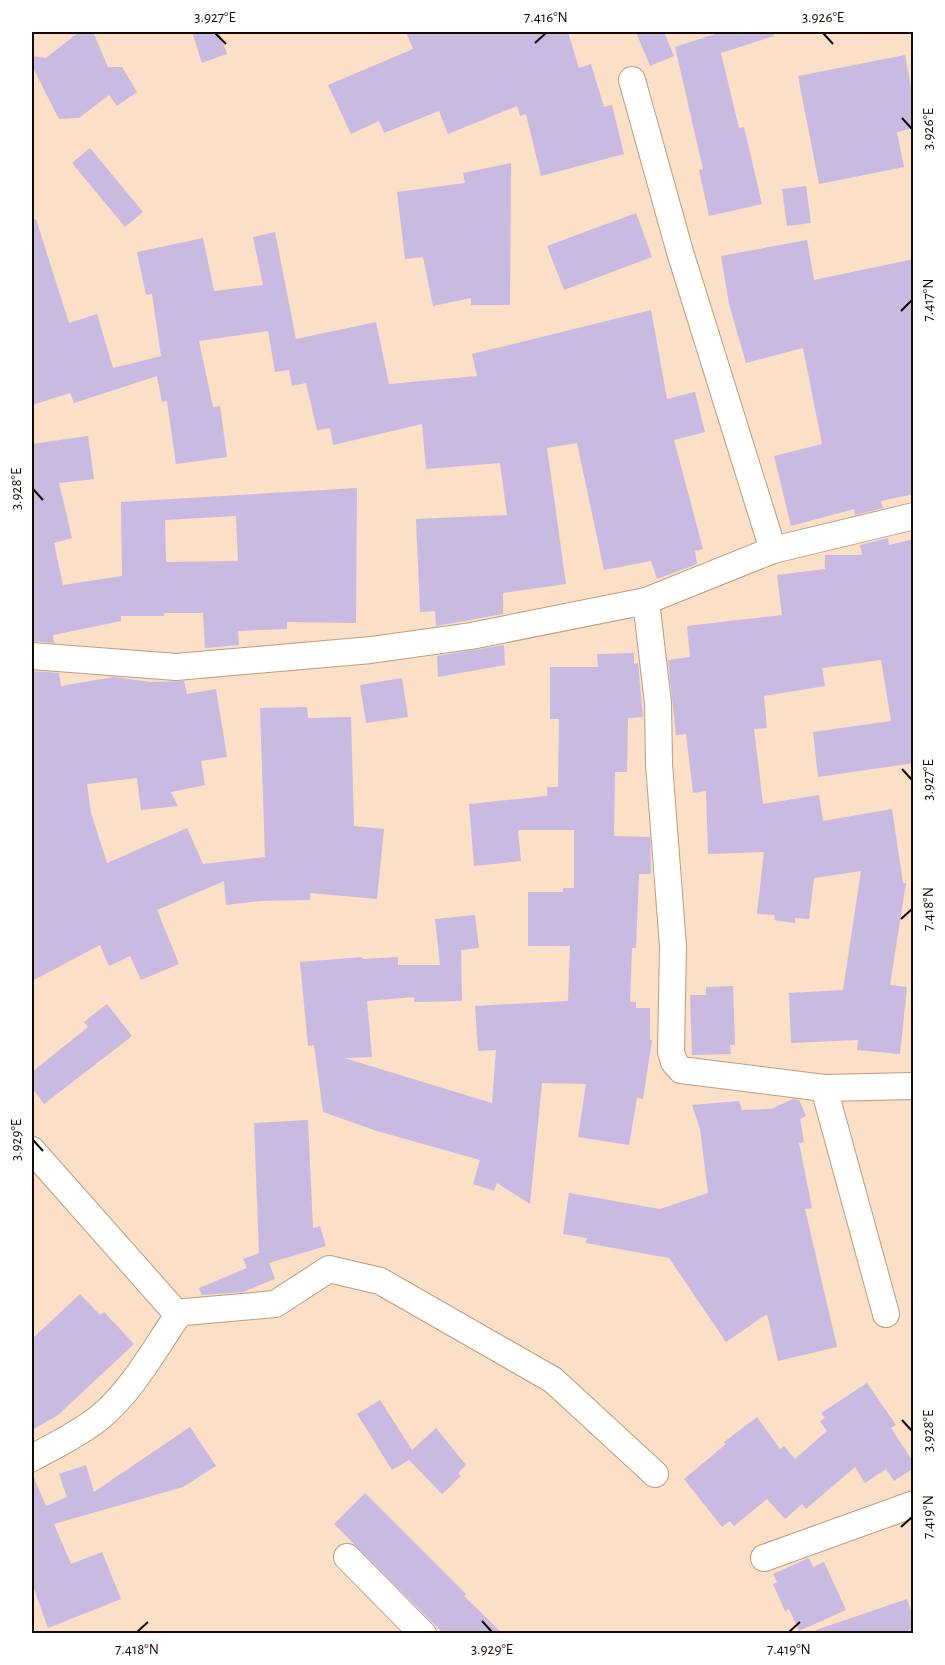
<svg xmlns="http://www.w3.org/2000/svg" width="945" height="1665" viewBox="0 0 945 1665" font-family="'Alegreya Sans',sans-serif">
  <style>
    .building { fill: #c8bae0; fill-rule: evenodd }
    .lines { fill: none; stroke-linecap: round; stroke-linejoin: round }
    .street-casing { stroke: #bc9c7f; stroke-width: 28 }
    .street { stroke: #fff; stroke-width: 26 }
    .ticks { fill: none; stroke: #140902; stroke-width: 2 }
    .neatline { fill: none; stroke: #140902; stroke-width: 2 }
    .ticks-label { font-size: 15px; text-anchor: middle; fill: #140902 }
  </style>
  <rect width="100%" height="100%" fill="#fbdfc7"/>
  <g class="building">
    <path d="M79,32H93L108,67H122L137,92L117,106L109,95L79,118L59,119L32,66V56L46,58Z"/>
    <path d="M192,32H219L227,54L202,63Z"/>
    <path d="M406,32H568L579,68L591,64L604,107L612,105L624,154L541,176L526,114L520,116L517,106L448,134L439,111L384,133L379,121L351,134L328,85L413,49Z"/>
    <path d="M636,32H664L674,56L650,66Z"/>
    <path d="M721,32H773L774,36L721,53L739,128L744,127L762,204L709,216L699,170L703,169L675,47Z"/>
    <path d="M905,55L914,104V128L897,132L904,167L819,184L798,76Z"/>
    <path d="M90,148L143,212L125,227L72,163Z"/>
    <path d="M511,163L510,305H471V298L433,306L423,257L405,259L397,192L465,183L463,173Z"/>
    <path d="M806,186L811,223L787,226L782,189Z"/>
    <path d="M636,213L652,257L564,290L547,246Z"/>
    <path d="M36,219L69,323L97,314L113,368L161,356L152,294L146,295L137,252L203,238L214,291L263,285L253,237L275,232L296,339L376,322L389,384L477,376L472,354L651,310L667,399L695,392L705,432L674,440L703,549L695,551L697,564L657,579L651,561L604,570L577,443L547,448L566,584L503,593V614L436,626L435,611L420,612L416,519L507,515L500,463L426,469L422,424L333,445L330,428L317,430L306,383L292,386L289,370L275,372L268,331L199,341L213,407L220,406L227,457L176,464L167,401L162,402L157,376L74,403L70,393L32,405V220Z"/>
    <path d="M807,240L814,280L914,259V494L881,501L883,508L855,515L854,509L791,526L774,456L822,444L803,348L746,363L729,304L721,256Z"/>
    <path d="M88,436L94,479L59,483L72,538L54,543L63,585L122,576L121,502L357,488L356,623L287,622V629L238,631L239,645L205,648L203,613H164V616H121V621L53,635L54,643L32,641V444ZM236,516L238,561L166,562L165,520Z"/>
    <path d="M888,538L889,545L914,539V763L818,777L813,732L891,721L881,660L822,668L825,686L764,696L767,728L754,729L763,804L819,795L823,821L892,809L903,883H906L890,985L907,987L900,1054L857,1050L858,1040L791,1043L789,993L843,990L861,871L814,878L809,919L795,918V923L774,920L775,915L757,914L764,852L708,854L706,791L693,793L686,734L676,735L668,660L690,657L687,626L782,615L777,575L825,569V555H862L860,545Z"/>
    <path d="M504,645L505,665L438,677L437,656Z"/>
    <path d="M634,653V664L638,663L643,717L628,718L627,772H615L614,836L650,837L651,874H639L636,948H632L630,1002H636V1008H650V1040H652L643,1099L637,1098L629,1145L578,1137L586,1084L542,1083L530,1204L497,1183L494,1191L473,1184L480,1160L377,1131L323,1112L314,1045L308,1046L300,962L362,957L363,959L398,957V965H440L435,919L475,915L479,948L461,950L462,1001L414,1002V997L367,1001L372,1057L344,1058L492,1103L496,1050L478,1051L475,1006L568,1001L570,946H528V892H563V888H574V830H518L521,861L474,866L469,804L547,796V787H558L559,719H550V667H598L597,654Z"/>
    <path d="M32,671L59,673L61,686L114,677L150,682L184,681L187,694L216,689L227,757L201,761L205,785L171,792L178,806L141,810L137,778L87,784L91,813L107,863L187,828L203,864L265,857L260,708L307,707L308,718L351,717L354,826L384,829L377,899L310,893V900L260,901L226,905L224,881L157,910L179,964L141,980L130,956L109,966L100,945L32,981Z"/>
    <path d="M402,678L408,717L366,723L360,685Z"/>
    <path d="M733,986L735,1045H730L731,1054L692,1055L690,995H706V987Z"/>
    <path d="M107,1004L132,1036L44,1104L32,1088V1072L88,1027L84,1022Z"/>
    <path d="M793,1099L799,1100L806,1116L800,1119L804,1142L799,1143L812,1208L805,1209L837,1347L778,1361L767,1314L726,1342L669,1258L586,1243L587,1238L563,1234L569,1193L660,1209L708,1193L700,1129L692,1105L739,1101L742,1110L771,1109Z"/>
    <path d="M308,1120L313,1228L320,1226L326,1246L269,1263L275,1279L243,1292L202,1295L199,1288L247,1268L243,1259L259,1253L254,1123Z"/>
    <path d="M80,1294L100,1315L104,1312L134,1344L58,1415L32,1430V1339Z"/>
    <path d="M867,1383L896,1425L891,1428L914,1463V1468L894,1481L886,1469L865,1483L855,1467L806,1509L802,1504L785,1519L767,1499L734,1526L730,1521L722,1527L684,1479L726,1444L724,1442L757,1417L780,1449L784,1446L795,1459L827,1431L820,1421L825,1418L821,1413Z"/>
    <path d="M380,1400L412,1450L436,1428L466,1465L458,1473L461,1476L442,1494L409,1460L392,1470L357,1414Z"/>
    <path d="M190,1427L216,1466L183,1487L54,1524L71,1564L102,1552L121,1599L48,1628L32,1583V1473L46,1506L67,1497L59,1474L86,1465L94,1492Z"/>
    <path d="M365,1493L466,1594L464,1596L503,1634H444L334,1524Z"/>
    <path d="M809,1558L813,1567L824,1562L846,1610L799,1631L789,1609L785,1611L773,1584L777,1582L773,1574Z"/>
    <path d="M907,1599L914,1619V1634H816V1630Z"/>
  </g>
  <g class="lines">
    <g class="street-casing">
      <g id="street">
        <path d="M632,80L680,252L773,550"/>
        <path d="M646,601L658,703L659,764L673,946L671,1052L674,1062L681,1070L824,1088L914,1086"/>
        <path d="M32,656L176,667L371,650L471,636L646,601L773,550L914,516"/>
        <path d="M824,1088L886,1314"/>
        <path d="M32,1150L178,1315"/>
        <path d="M32,1458C54,1446 79,1434 99,1418C132,1391 154,1350 178,1315L185,1312L275,1304L329,1269L380,1281L553,1380L655,1474"/>
        <path d="M347,1557L423,1634"/>
        <path d="M764,1558L914,1504"/>
      </g>
    </g>
    <use href="#street" class="street"/>
  </g>
  <path class="ticks" d="M215,33L226,44M823,33L833,44M535,43L546,33M902,118L912,129M901,311L912,300M33,489L43,500M902,769L912,780M901,919L912,909M33,1140L43,1151M902,1420L912,1431M901,1527L912,1517M482,1621L492,1632M137,1632L148,1622M789,1632L800,1622"/>
  <rect width="945" height="1665" fill="none" stroke="#ffffff" stroke-width="66"/>
  <rect x="33" y="33" width="879" height="1599" class="neatline"/>
  <g class="ticks-label">
    <text x="215" y="22">3.927°E</text>
    <text x="546" y="22">7.416°N</text>
    <text x="823" y="22">3.926°E</text>
    <text transform="translate(928 129) rotate(-90)" y="5">3.926°E</text>
    <text transform="translate(928 300) rotate(-90)" y="5">7.417°N</text>
    <text transform="translate(16 489) rotate(-90)" y="5">3.928°E</text>
    <text transform="translate(928 780) rotate(-90)" y="5">3.927°E</text>
    <text transform="translate(928 909) rotate(-90)" y="5">7.418°N</text>
    <text transform="translate(16 1140) rotate(-90)" y="5">3.929°E</text>
    <text transform="translate(928 1431) rotate(-90)" y="5">3.928°E</text>
    <text transform="translate(928 1517) rotate(-90)" y="5">7.419°N</text>
    <text x="137" y="1654">7.418°N</text>
    <text x="492" y="1654">3.929°E</text>
    <text x="789" y="1654">7.419°N</text>
  </g>
</svg>
